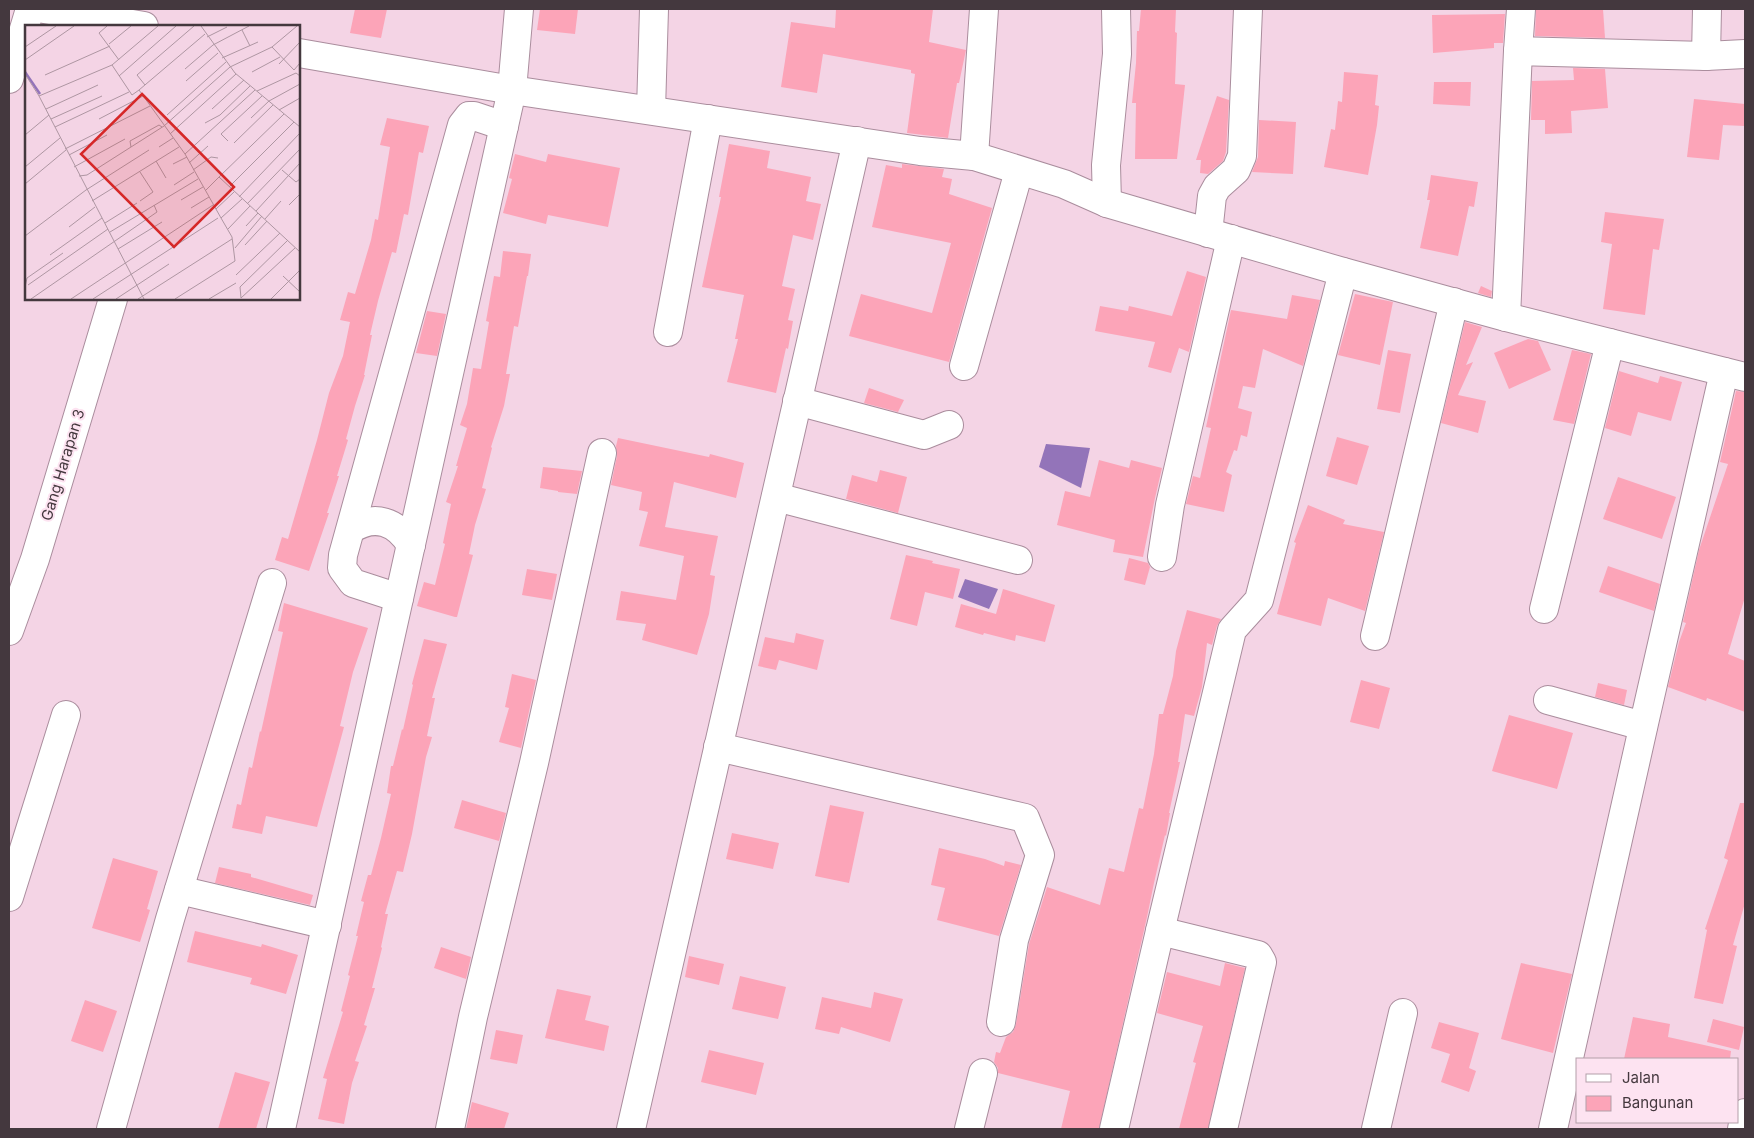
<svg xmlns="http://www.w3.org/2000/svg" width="1754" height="1138" viewBox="0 0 1754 1138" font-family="Inter,sans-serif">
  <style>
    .water { fill: #9374b9 }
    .building { fill: #fca4b8 }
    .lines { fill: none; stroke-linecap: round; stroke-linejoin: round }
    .minor-casing { stroke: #aa8d9d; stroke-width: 30 }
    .minor { stroke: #fff; stroke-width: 28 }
    .labels { text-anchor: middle; stroke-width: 4; stroke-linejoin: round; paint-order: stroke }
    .street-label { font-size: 15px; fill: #44383e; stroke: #fde3f1 }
    .inset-river { fill: none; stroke: #9374b9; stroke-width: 2.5 }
    .inset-road { fill: none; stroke: #ae96a2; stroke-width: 1 }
    .view { fill: #d62828; fill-opacity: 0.15; stroke: #d62828; stroke-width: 2.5 }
    .inset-edge { fill: none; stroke: #44383e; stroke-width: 2.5 }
  </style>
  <rect width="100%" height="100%" fill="#f4d4e5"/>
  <g class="water">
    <path d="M1046,444L1090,448L1081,488L1039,467Z"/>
    <path d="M965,579L998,589L989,609L958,597Z"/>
  </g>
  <g class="building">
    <path d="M355,9H387L381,38L350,33Z"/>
    <path d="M540,9H578L575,34L537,30Z"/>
    <path d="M836,9H933L929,42L966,50L959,83H957L948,138L907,133L915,74L911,73V70L823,54L817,93L781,87L791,22L835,28Z"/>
    <path d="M1141,9H1176L1175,32L1177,33L1175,84L1185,85L1177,159H1135L1136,103H1132L1136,63L1137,31H1139Z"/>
    <path d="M1536,9H1603L1605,38L1535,36Z"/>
    <path d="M1505,14L1503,43H1494V48L1433,53L1432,15Z"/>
    <path d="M1573,68L1605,69L1608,108L1571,111L1572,133L1545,134V120H1531L1532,81L1574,80Z"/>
    <path d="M1344,72L1378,75L1375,105L1379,106L1377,125L1368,175L1324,167L1331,129L1335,130L1338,101L1342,102Z"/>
    <path d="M1434,82H1471L1470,106L1433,104Z"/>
    <path d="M1217,96L1229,100L1226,152L1223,161L1208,174L1200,173L1201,160H1196Z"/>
    <path d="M1694,99L1745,104V126L1723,125L1719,160L1687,157Z"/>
    <path d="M387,118L429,126L423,153L419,152L408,215L404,214L396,253L392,252L378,301L370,335H372L364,375H365L355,406L346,439L348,440L337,476H339L327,513H329L309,571L275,560L282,537L288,539L317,440L329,393L343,356L350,322L340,320L348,292L355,294L371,240L375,219L378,220L390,147L380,145Z"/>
    <path d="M1259,120L1296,122L1293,174L1252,172L1258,157Z"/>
    <path d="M729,144L770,151L767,168L811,177L806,201L821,204L813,240L793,235L782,286L795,289L788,320L793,321L788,349L786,348L776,393L727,382L738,339H735L744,295L702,287L721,197H719Z"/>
    <path d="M515,154L546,162L548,154L620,168L608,227L548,215L546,224L503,213L512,179L509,178Z"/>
    <path d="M902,164L944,169L942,177L952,179L949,194L992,208L949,362L849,336L861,294L932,313L951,243L872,227L886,165L902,168Z"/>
    <path d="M1431,175L1478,182L1474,207L1469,206L1458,256L1420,248L1430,200H1427Z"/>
    <path d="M1605,212L1664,219L1659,250L1653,249L1645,315L1603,309L1612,244L1601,242Z"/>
    <path d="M503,251L531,254L528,276H527L518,327L514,326L506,374H510L504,406L491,447L492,448L482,488L486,489L475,525L469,554L473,555L457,617H455L417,606L424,582L435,585L445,544L443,543L451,504L446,502L458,466H456L467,428L460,425L467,404L473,368L481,369L489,322L486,321L494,276L500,277Z"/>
    <path d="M1187,271L1206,277L1189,352L1179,348L1171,373L1148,367L1155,342L1095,331L1100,306L1128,311L1129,306L1172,316Z"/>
    <path d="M1481,286L1492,291L1491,297L1478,293Z"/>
    <path d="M1355,294L1393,302L1380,365L1338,355Z"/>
    <path d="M1292,295L1320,300L1303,366L1263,349L1255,388L1243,386L1238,408L1252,412L1247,437L1241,435L1237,451L1234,450L1226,472L1232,475L1224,512L1186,504L1193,476L1200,478L1211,428L1206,427L1231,310L1287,319Z"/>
    <path d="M427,311L446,314L437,356L416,353Z"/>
    <path d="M1465,322L1482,327L1466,365L1473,362L1458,395L1486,401L1478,433L1441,423Z"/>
    <path d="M1528,339L1538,341L1551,370L1509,389L1494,353Z"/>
    <path d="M1388,350L1411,354L1400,413L1377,409Z"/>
    <path d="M1572,350L1591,354L1574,424L1553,420Z"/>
    <path d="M1619,371L1658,383L1660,376L1682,382L1671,421L1638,412L1631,436L1605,428Z"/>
    <path d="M869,388L904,400L898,412L864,403Z"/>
    <path d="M1736,391L1745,392V597L1728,654L1745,661V712L1707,698L1706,701L1668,687L1679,642L1686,623L1683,622L1699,550L1728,464L1720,462Z"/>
    <path d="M1337,437L1369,446L1357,485L1326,476Z"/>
    <path d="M618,438L709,457L710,454L744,463L736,498L674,482L665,527L718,536L710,575L715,576L709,614L697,655L642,640L646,624L616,620L621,591L676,600L684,556L639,546L648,512L639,510L642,492L611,485L617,456L616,446Z"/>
    <path d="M1099,460L1129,468L1131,460L1162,468L1155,498L1143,557L1113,552L1115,540L1057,525L1065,491L1090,497Z"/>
    <path d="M543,467L582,471L577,494L558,492V491L540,488Z"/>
    <path d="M880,470L907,477L898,513L846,499L852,475L877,482Z"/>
    <path d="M1618,477L1676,497L1662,539L1603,519Z"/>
    <path d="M1308,505L1345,520L1343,524L1384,532L1365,611L1328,598L1321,626L1277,614L1296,543L1294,542Z"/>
    <path d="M906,555L933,561L932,563L960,569L953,599L925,592L917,626L890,619Z"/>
    <path d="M1129,558L1148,563L1150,567L1145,585L1124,580Z"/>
    <path d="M1608,566L1660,584L1654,611L1599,592Z"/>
    <path d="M527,569L557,574L552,600L522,595Z"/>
    <path d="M1003,589L1055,605L1045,642L1016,635L1015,641L984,633L983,635L955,627L961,604L996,614Z"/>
    <path d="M284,603L368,628L353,672L340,726L344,727L317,827L266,816L262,834L232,828L237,804L241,805L249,767L252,768L260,731L261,732L283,632L278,631Z"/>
    <path d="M1187,610L1221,619L1217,626L1212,645L1207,643L1202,687L1194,716L1185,714L1178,762H1180L1169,813H1170L1166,836L1165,835L1154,883L1147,917L1099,1129H1061L1070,1091L998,1073V1068L994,1062L996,1052L1000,1053L1006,1037L1013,1032L1016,1024L1029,944L1047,887L1100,905L1109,868L1124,872L1139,808L1143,809L1154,754L1159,714H1163L1173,676L1176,651Z"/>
    <path d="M796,633L824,640L817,670L779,660L776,670L758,666L765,637L794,643Z"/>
    <path d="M424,639L447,644L432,698H435L427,736L432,737L426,757L412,834L403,872L397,871L385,914H388L381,947L382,948L372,988H375L364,1025L367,1026L355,1061L359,1062L352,1083L344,1124L318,1119L327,1079L323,1078L343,1012L341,1011L350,976L348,975L358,936H356L364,902L361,901L368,875H371L381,838L391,794L387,793L391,766H393L402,729L403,730L413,685L412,684Z"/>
    <path d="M512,674L536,680L521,748L499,742L509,708L505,707Z"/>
    <path d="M1361,680L1390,688L1379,729L1350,722Z"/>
    <path d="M1598,683L1627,690L1624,705L1595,697Z"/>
    <path d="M1509,715L1573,733L1557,789L1492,771Z"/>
    <path d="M462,800L506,813L499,841L454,828Z"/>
    <path d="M1740,803H1745V903L1733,945L1737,946L1723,1004L1694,998L1707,930L1705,929L1728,860L1724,858Z"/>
    <path d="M830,805L864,812L849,883L815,876Z"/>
    <path d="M732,833L779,843L773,869L726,859Z"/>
    <path d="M939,848L985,859L1004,866L1005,861L1021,865L999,936L937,920L945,888L931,885Z"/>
    <path d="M113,858L158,871L147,909L150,910L140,942L92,928Z"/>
    <path d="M219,867L251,874V877L313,895L310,905L215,883Z"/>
    <path d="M195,931L261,947L262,944L298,955L286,994L250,984L252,978L187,962Z"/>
    <path d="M441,947L471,957L466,979L434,968Z"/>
    <path d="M689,956L724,964L719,985L685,977Z"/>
    <path d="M1225,963L1245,968L1208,1129H1179L1196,1063L1193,1062L1203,1026L1157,1013L1167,972L1220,986Z"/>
    <path d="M1521,963L1572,974L1553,1053L1501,1039Z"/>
    <path d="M740,976L786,987L778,1019L732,1009Z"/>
    <path d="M557,989L591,996L585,1020L609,1026L604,1051L545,1038Z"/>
    <path d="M874,992L903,999L890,1042L841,1027L839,1034L815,1029L822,997L871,1008Z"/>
    <path d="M85,1000L117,1011L103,1052L71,1041Z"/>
    <path d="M1633,1017L1670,1024L1668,1037L1731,1051L1730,1059H1624Z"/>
    <path d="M1713,1019L1744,1027L1739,1050L1707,1042Z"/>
    <path d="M1439,1022L1479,1033L1469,1068L1476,1071L1469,1092L1441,1082L1450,1054L1431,1048Z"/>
    <path d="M496,1030L523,1035L517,1064L490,1059Z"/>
    <path d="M709,1050L764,1063L756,1095L701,1082Z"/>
    <path d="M235,1072L270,1082L256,1129H218Z"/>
    <path d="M472,1102L509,1113L504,1129H466Z"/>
  </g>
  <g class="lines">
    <g class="minor-casing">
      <g id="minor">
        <path d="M44,9L144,26"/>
        <path d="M1518,51L1521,9"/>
        <path d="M299,53L512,90L920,151L974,156L1064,184L1107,203L1343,272L1506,317L1745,377"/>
        <path d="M1706,56L1707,9"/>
        <path d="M9,79L30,9"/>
        <path d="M651,110L654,9"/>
        <path d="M974,156L984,9"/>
        <path d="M1107,203L1106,165L1117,54L1116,9"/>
        <path d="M1208,233L1212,196L1217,187L1236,170L1242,156L1248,9"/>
        <path d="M1506,317L1518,51L1706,56L1745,54"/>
        <path d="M668,332L708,119"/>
        <path d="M964,366L1019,171"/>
        <path d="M797,401L924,435L949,425"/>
        <path d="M776,497L1018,560"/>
        <path d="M351,529C375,514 396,521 411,545"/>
        <path d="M1162,557L1170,505L1231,239"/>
        <path d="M399,598L353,583L342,568L343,555L462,125L469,116H474L504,126"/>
        <path d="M1544,609L1610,343"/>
        <path d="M9,631L35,559L113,299"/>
        <path d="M1375,636L1454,302"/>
        <path d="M1548,700L1643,726"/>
        <path d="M718,747L1025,818L1040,855L1014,940L1001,1022"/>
        <path d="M179,890L327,925"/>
        <path d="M9,897L66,715"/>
        <path d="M1160,931L1258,955L1262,962L1223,1129"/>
        <path d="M111,1129L170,919L272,583"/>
        <path d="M281,1129L512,90L519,9"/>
        <path d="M450,1129L473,1017L534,763L602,453"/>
        <path d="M631,1129L857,141"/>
        <path d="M969,1129L983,1073"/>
        <path d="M1114,1129L1160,931L1232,630L1259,600L1343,272"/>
        <path d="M1376,1129L1403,1013"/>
        <path d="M1553,1129L1645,719L1724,372"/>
        <path d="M1742,1129L1745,1113"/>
      </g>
    </g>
    <use href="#minor" class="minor"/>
  </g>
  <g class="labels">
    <g class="street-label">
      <text transform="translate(63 465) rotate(-73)" y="5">Gang Harapan 3</text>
    </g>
  </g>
  <g transform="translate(25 25)">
    <rect width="275" height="275" fill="#f4d4e5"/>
    <path class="inset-river" d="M0,47L15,69"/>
    <path class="inset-road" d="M82,1L74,8L94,35M176,1L210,48L275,102M217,5L225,21M182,12L202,2M84,19L106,1M0,22L31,1M247,22L269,45L275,38M197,33L233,17M0,35L49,1M254,39L275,17M87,40L107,70L114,65L160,129L196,193L217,174M160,44L188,20L224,1M227,47L255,32M0,49L14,71L119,274M20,50L85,21M94,51L151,1M161,56L193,28M120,60L112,50L169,1M114,65L180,9M232,66L271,48L275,51M14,71L87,40L133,1M21,84L73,60M187,84L219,55M254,85L275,73M142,90L201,37M226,93L244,76L275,59M26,94L77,71M74,94L118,71M180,98L195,90L225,61M30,102L104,67M145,109L211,49M0,110L24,90M203,116L196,109L237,71M209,118L248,80M106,122L105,116L134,100L137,102M134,122L148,113M40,124L125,81M160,129L230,65M44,130L82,110M131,136L141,153M164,138L183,121M148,139L162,132M0,142L35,113M49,142L100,114M168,145L186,132L193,133M257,145L271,157L275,154M115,147L128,167L115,176M54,151L62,150L139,101L205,42L247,22L272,1M194,152L259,89M0,159L41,125M149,160L169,147M204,162L269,97M180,166L194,152L275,227M214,172L275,108M156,175L178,162M67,176L154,122M222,179L275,124M264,180L275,169M166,183L184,172M191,184L209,167M231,186L275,138M240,194L256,176M80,198L112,178M221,201L233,188M44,202L70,182M203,204L225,181M85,207L173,154M0,211L61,165L124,125M263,215L215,262L216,273L270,223M220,220L242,196M210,223L237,191M93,224L137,197M25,230L77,193M211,250L255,208M258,251L275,267M3,260L83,204M0,262L2,253L38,228M6,274L132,187L129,180M46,274L188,180M68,274L193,193M91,274L144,239M113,274L207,214M150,274L210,236L207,212L196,193M184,274L211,258M246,274L275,245"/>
    <path class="view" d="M117,69L209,162L149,222L56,129Z"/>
    <rect width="275" height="275" class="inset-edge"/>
  </g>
  <rect width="1754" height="1138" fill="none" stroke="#44383e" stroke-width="20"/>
  <rect x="1576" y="1058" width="162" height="65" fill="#fde3f1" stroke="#b39fa9"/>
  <rect x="1586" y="1074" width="25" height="8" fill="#ffffff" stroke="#b39fa9"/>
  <text x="1622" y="1083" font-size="15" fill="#44383e">Jalan</text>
  <rect x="1586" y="1096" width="25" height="15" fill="#fca4b8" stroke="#b39fa9"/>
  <text x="1622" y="1108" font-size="15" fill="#44383e">Bangunan</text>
</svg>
